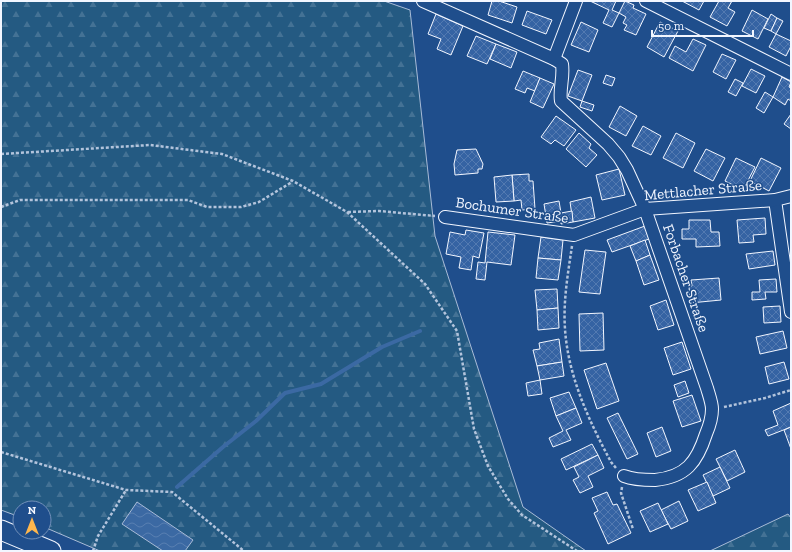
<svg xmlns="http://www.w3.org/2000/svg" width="792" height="552" viewBox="0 0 792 552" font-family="'Zilla Slab',serif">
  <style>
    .forest { fill: url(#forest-firs); stroke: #a8bbd7 }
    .water { fill: url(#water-waves); stroke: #a8bbd7 }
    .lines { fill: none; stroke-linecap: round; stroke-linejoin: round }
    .stream { stroke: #3b69a3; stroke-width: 4 }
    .building { fill: url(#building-cross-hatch); stroke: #f2f6ff }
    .street-casing { stroke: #f2f6ff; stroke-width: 14 }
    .primary-casing { stroke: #f2f6ff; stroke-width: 21 }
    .path { stroke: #b3c4dc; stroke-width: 2.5; stroke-dasharray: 3 2; stroke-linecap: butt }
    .street { stroke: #1f4e8c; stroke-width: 12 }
    .primary { stroke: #1f4e8c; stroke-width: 19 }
    .labels { text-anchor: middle; stroke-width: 3; stroke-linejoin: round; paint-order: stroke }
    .street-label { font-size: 15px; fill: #f2f6ff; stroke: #1f4e8c }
  </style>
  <defs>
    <pattern id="forest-firs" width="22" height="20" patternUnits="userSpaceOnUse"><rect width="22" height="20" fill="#245a82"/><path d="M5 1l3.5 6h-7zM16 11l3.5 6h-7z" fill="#447295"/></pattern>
    <pattern id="water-waves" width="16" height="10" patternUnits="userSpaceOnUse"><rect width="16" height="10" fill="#3b69a3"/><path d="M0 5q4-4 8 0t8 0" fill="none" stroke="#587fb1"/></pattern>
    <pattern id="building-cross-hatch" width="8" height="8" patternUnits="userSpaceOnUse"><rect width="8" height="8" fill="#3563a3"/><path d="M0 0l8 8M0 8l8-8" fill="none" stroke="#537ab1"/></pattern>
  </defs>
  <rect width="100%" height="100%" fill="#1f4e8c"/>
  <g class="forest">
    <path d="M1,1H384L410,10L435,236L523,507L586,551H100L44,527V508H20V517L1,510Z"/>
    <path d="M788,514L791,518V551H710Z"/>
  </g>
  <path class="water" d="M137,502L193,540L185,551H163L122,524Z"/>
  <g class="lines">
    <path class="stream" d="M177,487L223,447L256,421L285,393L321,384L382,347L420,331"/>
  </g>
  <g class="building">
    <path d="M492,1H499L517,7L512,23L488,15Z"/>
    <path d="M590,1H616L612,10L619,13L612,27L603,23L609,10Z"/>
    <path d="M625,1L634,5L633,8L646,14L636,35L624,30L627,25L623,23L626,17L619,13Z"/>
    <path d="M682,1H704L699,10Z"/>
    <path d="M719,1H732L728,8L735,12L727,26L710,17Z"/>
    <path d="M752,10L768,19L758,39L742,31Z"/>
    <path d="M527,11L552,20L546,34L522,25Z"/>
    <path d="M436,14L463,26L451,55L437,49L441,39L428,34Z"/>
    <path d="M771,14L777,18L771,31L764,28Z"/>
    <path d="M777,18L783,21L776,34L771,31Z"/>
    <path d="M581,22L598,30L589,52L571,45Z"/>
    <path d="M660,22L678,31L664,57L647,47Z"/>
    <path d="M776,34L791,41V46L786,56L769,47Z"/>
    <path d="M476,36L496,44L487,64L467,56Z"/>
    <path d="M693,39L706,45L693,71L669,58L675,46L686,52Z"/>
    <path d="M496,44L517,52L511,68L490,59Z"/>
    <path d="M722,54L736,60L726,79L713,72Z"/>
    <path d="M751,69L765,76L756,93L742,86Z"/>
    <path d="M578,70L592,75L582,101L568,96Z"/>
    <path d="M523,71L540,78L535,91L527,88L525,93L515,89Z"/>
    <path d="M606,75L615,78L612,86L603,83Z"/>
    <path d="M782,77L791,82L789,87L791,88V101L788,99L785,105L773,97Z"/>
    <path d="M540,78L554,84L543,108L530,102Z"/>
    <path d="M735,79L743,83L736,96L728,92Z"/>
    <path d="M765,92L773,97L764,113L756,108Z"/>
    <path d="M582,101L594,105L592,111L580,107Z"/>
    <path d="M620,106L637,116L626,136L609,127Z"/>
    <path d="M791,114V129L784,124Z"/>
    <path d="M556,116L576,130L564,146L555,140L551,144L541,137Z"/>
    <path d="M643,126L661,136L651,155L632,146Z"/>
    <path d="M579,133L591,144L589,148L597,155L586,167L566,149Z"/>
    <path d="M676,133L695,143L683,168L663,158Z"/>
    <path d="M476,149L483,164L482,169H478V173L455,175L454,164L457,150Z"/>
    <path d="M706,149L725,158L713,181L694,171Z"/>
    <path d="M736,158L755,167L743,190L725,181Z"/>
    <path d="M761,158L781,168L769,191L750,181Z"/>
    <path d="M619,169L625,195L602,200L596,175Z"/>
    <path d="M529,174V181H533L535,209L522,210L521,200L514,201L512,175Z"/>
    <path d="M512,175L514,201L496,202L494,177Z"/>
    <path d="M591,197L595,218L573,222L570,202Z"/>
    <path d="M559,201L561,213L572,211L573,222L561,224V221L547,223L544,204Z"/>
    <path d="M765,218L766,234L753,235L754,242L739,243L737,220Z"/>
    <path d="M689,220H710L711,232H719L720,246L696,247V239H682V229H689Z"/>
    <path d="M645,226L649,239L612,252L607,240Z"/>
    <path d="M466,230L484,233L479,258L473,256L471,270L459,268L461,257L446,254L450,232L465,235Z"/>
    <path d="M488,232L515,235L511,265L487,262L485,280L476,279L478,262L485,263Z"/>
    <path d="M541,237L563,240L561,260L538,258Z"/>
    <path d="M645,240L650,255L636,261L630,246Z"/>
    <path d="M585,250L606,252L600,294L579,292Z"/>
    <path d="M773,251L775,265L749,269L746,254Z"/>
    <path d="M650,255L659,280L644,285L636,261Z"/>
    <path d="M538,258L561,260L558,280L536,278Z"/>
    <path d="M719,278L721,300L690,303L689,286H692L691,280Z"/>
    <path d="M776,279L777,292H765L766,299L752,300V292H760L759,280Z"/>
    <path d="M557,289L558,308L537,310L535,290Z"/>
    <path d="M666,300L674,325L658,330L650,306Z"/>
    <path d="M780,306L781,322L764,323L763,307Z"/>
    <path d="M558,308L559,328L538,330L537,310Z"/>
    <path d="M603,313L604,350L580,351L579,314Z"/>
    <path d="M783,331L787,348L760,354L756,337Z"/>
    <path d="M559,339L562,362L537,366L533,350L540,349L539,343Z"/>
    <path d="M682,342L691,369L673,375L664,348Z"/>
    <path d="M562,362L564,376L540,380L537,366Z"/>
    <path d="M784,362L789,379L769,384L765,367Z"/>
    <path d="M606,363L619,401L597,409L584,370Z"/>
    <path d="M540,380L542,394L528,396L526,383Z"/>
    <path d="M685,381L689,393L678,397L674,385Z"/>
    <path d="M569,392L576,408L556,416L550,398Z"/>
    <path d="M692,395L701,421L682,427L673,401Z"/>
    <path d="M791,403V427L768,436L765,430L778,425L773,411Z"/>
    <path d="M576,408L582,423L566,430L571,440L553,447L549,438L563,431L556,416Z"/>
    <path d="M618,413L638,454L627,459L607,418Z"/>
    <path d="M662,427L671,451L656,457L647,433Z"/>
    <path d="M791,427V449L784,430Z"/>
    <path d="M592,444L598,455L566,470L561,459Z"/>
    <path d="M735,450L745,472L727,481L716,459Z"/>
    <path d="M598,455L604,468L588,476L593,487L580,493L573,480L579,477L574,467Z"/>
    <path d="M720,467L730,488L713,496L703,475Z"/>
    <path d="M707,482L716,503L698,511L688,490Z"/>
    <path d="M607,492L613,505L617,504L631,533L608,544L594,513L598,511L592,498Z"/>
    <path d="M679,501L688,521L671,529L661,510Z"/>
    <path d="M658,503L668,524L650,532L640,511Z"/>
  </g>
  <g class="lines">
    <g class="street-casing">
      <g id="street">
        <path d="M423,1L554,59L562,64C564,77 559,89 561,101L608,144L619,157L627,170L645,209L707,388C709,395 712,403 712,409C712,417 709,427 706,434C697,462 686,477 655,480C645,480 634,480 624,476"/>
        <path d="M646,1L791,74"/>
        <path d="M554,59L576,1"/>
        <path d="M775,200L791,312"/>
        <path d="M445,217L574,235L645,209L775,200L791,196"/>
      </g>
    </g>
    <g class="primary-casing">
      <path id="primary" d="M1,530L51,551"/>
    </g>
    <g class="path">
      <path d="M1,154L150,145L222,154L293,181L347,212L425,284L457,331L474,429L488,466L508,499L522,515L577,551"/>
      <path d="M1,207L20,200H188L207,207H241L259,202L292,182"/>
      <path d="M348,212L379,211L435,216"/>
      <path d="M572,246C568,273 563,301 565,329C568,376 589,421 611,462L616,468"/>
      <path d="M724,407L765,398L791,390"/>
      <path d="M1,452L126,490L172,492L244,551"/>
      <path d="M622,487L621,493L633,529"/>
      <path d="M93,551L98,536L126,490"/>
    </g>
    <use href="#street" class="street"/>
    <use href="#primary" class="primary"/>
  </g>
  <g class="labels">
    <g class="street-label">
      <text transform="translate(703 190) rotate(-5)" y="5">Mettlacher Straße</text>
      <text transform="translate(512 210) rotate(8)" y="5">Bochumer Straße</text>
      <text transform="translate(686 278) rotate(71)" y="5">Forbacher Straße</text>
    </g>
  </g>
  <rect width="792" height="552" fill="none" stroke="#f2f6ff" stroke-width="4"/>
  <g transform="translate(32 520)"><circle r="19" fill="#1f4e8c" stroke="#7391ba"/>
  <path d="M0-3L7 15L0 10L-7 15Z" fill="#ffb74d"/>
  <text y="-6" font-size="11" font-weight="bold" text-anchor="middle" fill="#f2f6ff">N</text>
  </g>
  <path d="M652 30v6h101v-6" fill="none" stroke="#f2f6ff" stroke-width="2"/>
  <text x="658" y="30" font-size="12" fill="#f2f6ff" stroke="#1f4e8c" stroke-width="3" paint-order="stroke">50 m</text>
</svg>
